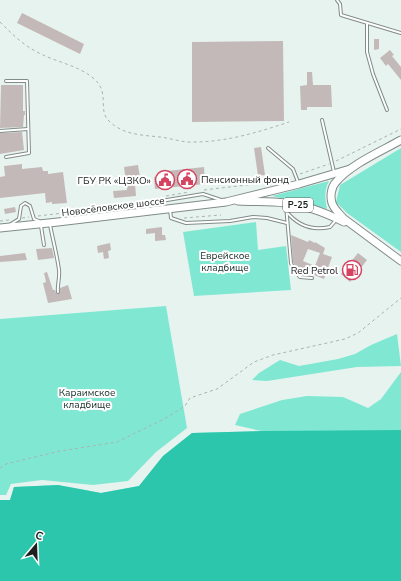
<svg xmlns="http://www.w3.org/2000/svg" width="401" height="581" viewBox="0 0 401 581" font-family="'Nunito Sans',sans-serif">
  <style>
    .green { fill: #80e8d2 }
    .water { fill: #2cc6ac }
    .building { fill: #c4b9b9; fill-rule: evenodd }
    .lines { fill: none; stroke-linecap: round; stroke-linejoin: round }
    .lane-casing { stroke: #818c89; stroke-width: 4 }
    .primary-casing { stroke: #818c89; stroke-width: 9 }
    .path { stroke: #aab3b0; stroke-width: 1; stroke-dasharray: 3 3; stroke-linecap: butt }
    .lane { stroke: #fff; stroke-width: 2 }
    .primary { stroke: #fff; stroke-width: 7 }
    .labels { text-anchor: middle; stroke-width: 4; stroke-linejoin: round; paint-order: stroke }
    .shield { fill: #fff; stroke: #606362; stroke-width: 1 }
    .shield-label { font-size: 9px; font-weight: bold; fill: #1c201f }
    .poi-label { font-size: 10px; fill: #1c201f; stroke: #fff; text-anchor: end }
    .street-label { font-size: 10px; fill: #1c201f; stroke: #fff }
    .park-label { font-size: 10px; fill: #182f2a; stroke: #fff }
  </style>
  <rect width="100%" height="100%" fill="#e7f3ef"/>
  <g class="green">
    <path d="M401,148V252L347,213L336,202L340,185Z"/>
    <path d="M329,181C324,191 325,198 327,209L272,196Z"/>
    <path d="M256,222L258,250L286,246L291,290L194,296L183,232Z"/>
    <path d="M166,306L187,428L156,452L128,481L93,485L42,480L11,484L6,495H0V319Z"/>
    <path d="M397,334L401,366L357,367L267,381L252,380L259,373L280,360L299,366L338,359L355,354L371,345Z"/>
    <path d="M401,372V451L175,514L0,500H10L14,487L58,485L101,493L139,486L163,456L192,433L261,431L235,425L240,414L282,400L307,396L343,397L368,408L381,399Z"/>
  </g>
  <path class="water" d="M401,430V581H0V500H10L14,487L58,485L101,493L139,486L163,456L192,433L264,431Z"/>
  <g class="building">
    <path d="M22,13L84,44L80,54L17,23Z"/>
    <path d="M374,39H379V49L374,50Z"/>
    <path d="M283,41L284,121L192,122V42Z"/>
    <path d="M390,50L394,55L392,56L401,67V80L388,64L386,66L380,58Z"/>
    <path d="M307,72H312L313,85H331L332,107H307V110H301L300,86L307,85Z"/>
    <path d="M1,85H23V111H25V115H24L23,127L0,128Z"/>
    <path d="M22,132L24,150L0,154V133Z"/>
    <path d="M261,147L265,175L258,176L254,148Z"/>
    <path d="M22,164V169L42,167L43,171H48V174L63,172L67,203L52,204V202L46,203L45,193L0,198V177L5,176L4,166Z"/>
    <path d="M138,165L141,184H135L136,196L114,198L113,191L127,190L124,167Z"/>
    <path d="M204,167L205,184L155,189L154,177H159L158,172Z"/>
    <path d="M15,207L16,212L5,214L4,209Z"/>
    <path d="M162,227V235H165L166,240L155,241V233L146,234V229Z"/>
    <path d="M291,235L308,242L309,240L315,243V242L325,248L323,254L332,257L324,279L296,268L293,262ZM308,249L320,253L315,266L303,261Z"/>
    <path d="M110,243L111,250L108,251L109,258L104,259L103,252L98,253L97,246Z"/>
    <path d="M52,248L54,258L38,260L36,249Z"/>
    <path d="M25,253L27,260L0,262V256Z"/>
    <path d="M358,253L367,260L350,282L341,274Z"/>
    <path d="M47,272L53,290H55L56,293L59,294L60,293V288L68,285L72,299L48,303L43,283L46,282L44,273Z"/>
  </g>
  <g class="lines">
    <g class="lane-casing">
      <g id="lane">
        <path d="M337,0L340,4L341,15L401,33"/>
        <path d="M367,23V52L373,74L387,110"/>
        <path d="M6,81H27L29,153L6,157"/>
        <path d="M322,120L334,172"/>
        <path d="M0,131L28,129"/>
        <path d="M268,148L293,169L298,182"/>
        <path d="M286,205L291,263L294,270L300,277L312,278"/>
        <path d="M147,208L155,202L203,194L221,200"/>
        <path d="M170,210L171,218L186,223L230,221L253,217L267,218L287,223"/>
        <path d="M286,211C297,225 312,231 330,227L336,220"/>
        <path d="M11,224L19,219L21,206L25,203L30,206L34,219L39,221"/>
        <path d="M50,225C53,240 57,255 59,270C60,278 57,285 58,292"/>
        <path d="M41,226L44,245"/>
      </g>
    </g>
    <g class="primary-casing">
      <g id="primary">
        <path d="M401,140C380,152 351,164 336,182C331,187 330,197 332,203C334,209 339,213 343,218L401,261"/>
        <path d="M238,201C254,202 270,201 285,203C306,205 326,213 344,222"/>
        <path d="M0,228L58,222L226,202L299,184L350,169"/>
      </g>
    </g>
    <g class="path">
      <path d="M0,22C13,35 24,46 41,54C57,62 79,66 93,78C111,92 97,110 109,121C123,135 142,135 160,137C169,138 178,141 187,142C223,143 256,133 289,122"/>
      <path d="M336,161L401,129"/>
      <path d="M300,174L329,164"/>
      <path d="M204,190L281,181L291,177"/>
      <path d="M166,196L189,192"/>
      <path d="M38,216L146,203"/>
      <path d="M22,218L29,217"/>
      <path d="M184,218L221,215"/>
      <path d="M0,221L9,220"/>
      <path d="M0,468L6,464L60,451L117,442L166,418L185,406L190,398L217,389L254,362L273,355L345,339L358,333L401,298"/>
    </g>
    <use href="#lane" class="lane"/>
    <use href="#primary" class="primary"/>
  </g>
  <defs>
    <g id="civic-ring" transform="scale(1)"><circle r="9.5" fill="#fff" stroke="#d44460" stroke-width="1.5"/><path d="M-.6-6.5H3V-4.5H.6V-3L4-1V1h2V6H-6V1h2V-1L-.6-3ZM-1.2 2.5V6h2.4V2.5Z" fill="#d44460"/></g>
    <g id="fuel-ring" transform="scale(1)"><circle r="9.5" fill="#fff" stroke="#d44460" stroke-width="1.5"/><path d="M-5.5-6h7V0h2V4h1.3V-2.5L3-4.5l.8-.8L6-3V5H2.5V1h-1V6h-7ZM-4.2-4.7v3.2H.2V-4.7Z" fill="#d44460"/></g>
  </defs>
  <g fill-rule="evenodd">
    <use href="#civic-ring" x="187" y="179"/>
    <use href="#civic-ring" x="165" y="180"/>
    <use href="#fuel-ring" x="352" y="270"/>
  </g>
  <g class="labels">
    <rect class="shield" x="283" y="198" width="30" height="14" rx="3"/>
    <g class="shield-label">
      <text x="298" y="208">Р-25</text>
    </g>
    <g class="poi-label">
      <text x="201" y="183" text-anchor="start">Пенсионный фонд</text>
      <text x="151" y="184">ГБУ РК «ЦЗКО»</text>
      <text x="338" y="274">Red Petrol</text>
    </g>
    <g class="street-label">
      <text transform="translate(113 206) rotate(-7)" y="4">Новосёловское шоссе</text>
    </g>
    <g class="park-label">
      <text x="225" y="259">Еврейское<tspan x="225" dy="12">кладбище</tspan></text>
      <text x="87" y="396">Караимское<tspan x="87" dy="12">кладбище</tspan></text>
    </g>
  </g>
  <g transform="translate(36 545) rotate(19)" stroke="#ffffff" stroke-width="3" paint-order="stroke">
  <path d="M0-3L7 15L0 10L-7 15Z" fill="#1c201f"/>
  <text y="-6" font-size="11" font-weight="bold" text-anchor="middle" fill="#1c201f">С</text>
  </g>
</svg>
